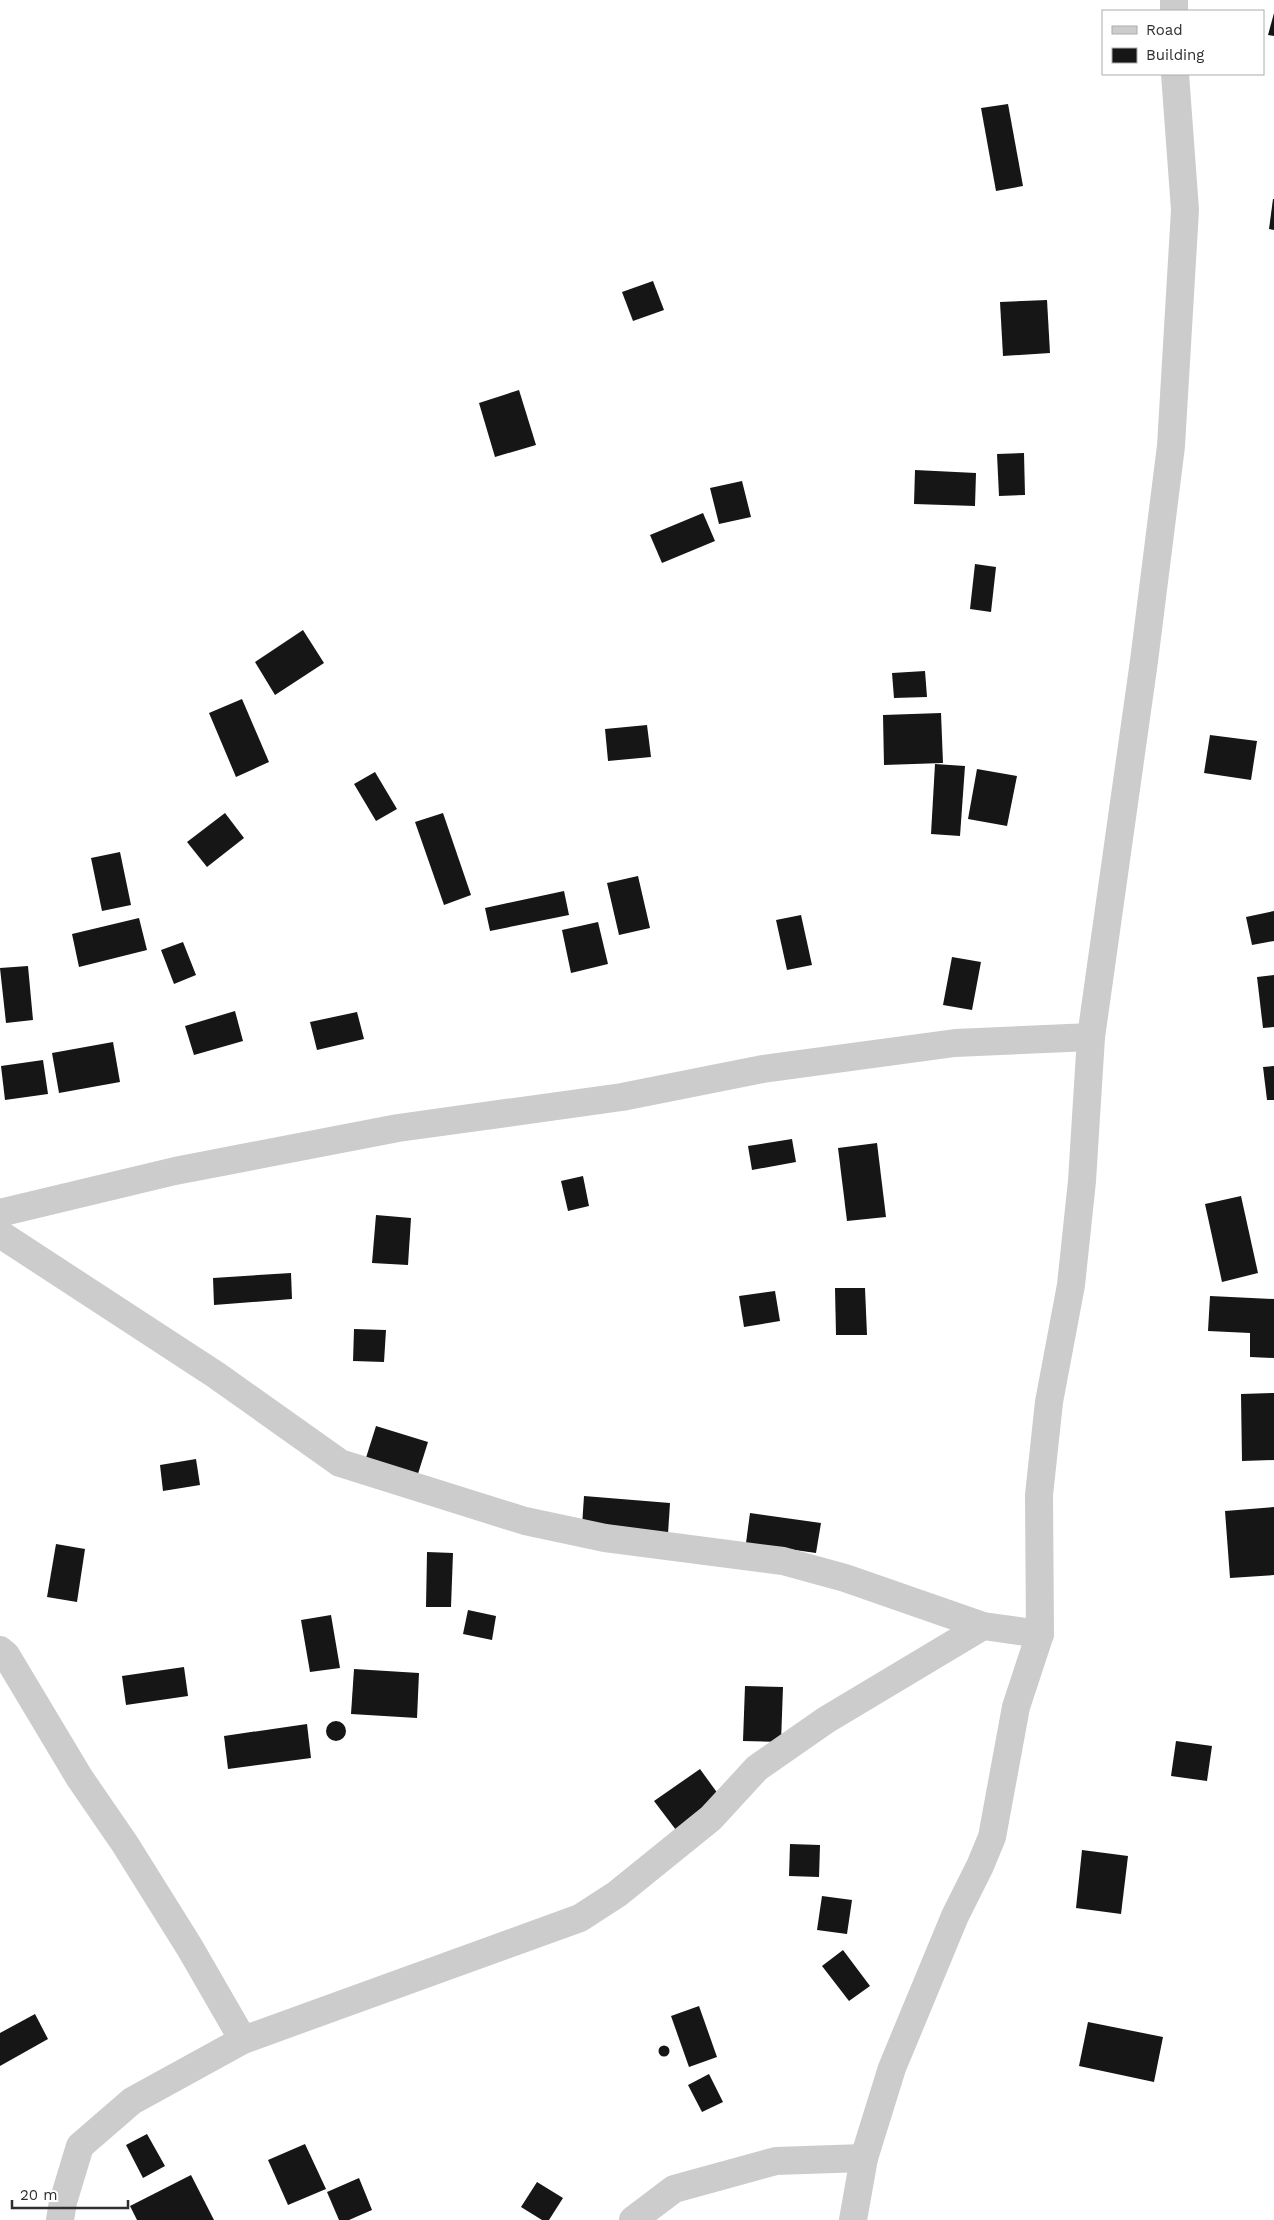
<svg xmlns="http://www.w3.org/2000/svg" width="1274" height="2220" viewBox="0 0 1274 2220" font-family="'Work Sans',sans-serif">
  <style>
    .building { fill: #161616 }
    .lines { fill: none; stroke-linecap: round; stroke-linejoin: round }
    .minor { stroke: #ccc; stroke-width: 28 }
  </style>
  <rect width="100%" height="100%" fill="#fff"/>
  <g class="building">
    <path d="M1274,13V36L1268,35Z"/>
    <path d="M1008,104L1023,186L996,191L981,108Z"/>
    <path d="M1273,199H1274V230L1269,229Z"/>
    <path d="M653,281L664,310L633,321L622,292Z"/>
    <path d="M1047,300L1050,353L1003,356L1000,302Z"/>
    <path d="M519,390L536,445L495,457L479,403Z"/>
    <path d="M1024,453L1025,495L999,496L997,454Z"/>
    <path d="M915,470L976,473L975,506L914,504Z"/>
    <path d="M742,481L751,517L719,524L710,488Z"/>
    <path d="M703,513L715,541L662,563L650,535Z"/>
    <path d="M975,564L996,567L991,612L970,609Z"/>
    <path d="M303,630L324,663L275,695L255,662Z"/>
    <path d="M925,671L927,697L894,698L892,673Z"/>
    <path d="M242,699L269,762L236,777L209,713Z"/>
    <path d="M941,713L943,763L884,765L883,715Z"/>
    <path d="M647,725L651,757L608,761L605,729Z"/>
    <path d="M1210,735L1257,741L1251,780L1204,773Z"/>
    <path d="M935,764L965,766L960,836L931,834Z"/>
    <path d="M977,769L1017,776L1007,826L968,819Z"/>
    <path d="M375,772L397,809L376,821L354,784Z"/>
    <path d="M225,813L244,838L207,867L187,842Z"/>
    <path d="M443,813L471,895L444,905L415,822Z"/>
    <path d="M120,852L131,905L102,911L91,858Z"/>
    <path d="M638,876L650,928L619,935L607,883Z"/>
    <path d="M564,891L569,915L490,931L485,908Z"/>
    <path d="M1274,911V941L1252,945L1246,917Z"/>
    <path d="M801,915L812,965L787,970L776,920Z"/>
    <path d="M139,918L147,950L79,967L72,934Z"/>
    <path d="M598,922L608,964L571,973L562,930Z"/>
    <path d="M183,942L196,975L174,984L161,950Z"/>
    <path d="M952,957L981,962L972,1010L943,1005Z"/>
    <path d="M28,966L33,1020L6,1023L0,968Z"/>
    <path d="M1274,975V1027L1263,1028L1257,977Z"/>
    <path d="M235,1011L243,1041L194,1055L185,1026Z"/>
    <path d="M357,1012L364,1039L317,1050L310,1022Z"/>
    <path d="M113,1042L120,1082L59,1093L52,1053Z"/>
    <path d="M43,1060L48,1094L5,1100L1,1066Z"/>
    <path d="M1274,1066V1100H1267L1263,1067Z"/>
    <path d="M792,1139L796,1162L752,1170L748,1146Z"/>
    <path d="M877,1143L886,1217L847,1221L838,1148Z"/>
    <path d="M583,1176L589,1206L568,1211L561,1181Z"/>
    <path d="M1241,1196L1258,1273L1222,1282L1205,1204Z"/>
    <path d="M376,1215L411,1218L408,1265L372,1263Z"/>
    <path d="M291,1273L292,1299L214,1305L213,1278Z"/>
    <path d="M835,1288H865L867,1335H836Z"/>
    <path d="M775,1291L780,1321L744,1327L739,1296Z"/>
    <path d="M1210,1296L1274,1299V1358L1250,1357V1333L1208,1331Z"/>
    <path d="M354,1329L386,1330L384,1362L353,1361Z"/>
    <path d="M1274,1393V1460L1242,1461L1241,1394Z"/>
    <path d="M376,1426L428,1442L417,1477L365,1461Z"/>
    <path d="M196,1459L200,1485L163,1491L160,1465Z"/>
    <path d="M584,1496L670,1503L668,1534L582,1526Z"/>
    <path d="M1274,1507V1575L1230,1578L1225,1511Z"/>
    <path d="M750,1513L821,1523L816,1553L746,1543Z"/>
    <path d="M56,1544L85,1549L77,1602L47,1597Z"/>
    <path d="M427,1552L453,1553L451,1607H426Z"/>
    <path d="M468,1610L496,1616L492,1640L463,1634Z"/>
    <path d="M331,1615L340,1668L310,1672L301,1620Z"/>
    <path d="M184,1667L188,1696L126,1705L122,1676Z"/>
    <path d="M354,1669L419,1673L417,1718L351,1714Z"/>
    <path d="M745,1686L783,1687L781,1742L743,1741Z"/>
    <circle cx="336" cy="1731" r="10"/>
    <path d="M307,1724L311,1758L228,1769L224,1736Z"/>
    <path d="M1176,1741L1212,1746L1207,1781L1171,1776Z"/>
    <path d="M700,1769L721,1798L676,1830L654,1801Z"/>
    <path d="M790,1844L820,1845L819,1877L789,1876Z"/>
    <path d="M1082,1850L1128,1856L1121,1914L1076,1908Z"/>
    <path d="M822,1896L852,1900L847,1934L817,1930Z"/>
    <path d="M843,1950L870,1986L849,2001L822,1966Z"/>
    <path d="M699,2006L717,2057L689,2067L671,2016Z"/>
    <path d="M35,2014L48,2039L0,2066V2033Z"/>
    <path d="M1088,2022L1163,2037L1154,2082L1079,2066Z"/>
    <circle cx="664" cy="2051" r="5.5"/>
    <path d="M709,2074L723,2102L702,2112L688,2085Z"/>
    <path d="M147,2134L165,2166L143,2178L126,2145Z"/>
    <path d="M305,2144L326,2189L288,2205L268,2160Z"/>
    <path d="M191,2175L214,2220H137L130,2206Z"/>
    <path d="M359,2178L372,2210L349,2220H339L327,2192Z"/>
    <path d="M537,2182L563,2198L549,2220H542L521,2207Z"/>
  </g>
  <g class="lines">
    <g class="minor">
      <path d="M1174,11V0"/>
      <path d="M0,1213L175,1171L398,1128L622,1097L763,1069L955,1043L1091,1037"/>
      <path d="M0,1234L216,1375L340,1463L525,1521L605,1538L783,1561L845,1578L983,1626L1040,1634"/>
      <path d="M0,1650L6,1655L79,1777L125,1844L190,1948L243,2040"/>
      <path d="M60,2220L63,2202L80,2146L132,2101L243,2040L580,1918L617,1894L711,1818L757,1768L826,1720L983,1626"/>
      <path d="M633,2220L674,2189L776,2161L864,2158"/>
      <path d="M853,2220L864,2158L892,2068L955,1916L980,1866L992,1837L1016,1707L1040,1634L1039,1495L1049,1402L1071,1285L1082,1181L1091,1037L1144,661L1171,446L1185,210L1175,74"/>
    </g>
  </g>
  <rect x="1102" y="10" width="162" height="65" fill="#ffffff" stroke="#acacac"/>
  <rect x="1112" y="26" width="25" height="8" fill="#cccccc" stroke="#acacac"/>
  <text x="1146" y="35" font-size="15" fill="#2f2f2f">Road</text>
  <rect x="1112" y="48" width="25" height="15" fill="#161616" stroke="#acacac"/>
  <text x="1146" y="60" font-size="15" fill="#2f2f2f">Building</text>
  <path d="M12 2200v8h116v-8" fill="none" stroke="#2f2f2f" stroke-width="2.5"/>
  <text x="20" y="2200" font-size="15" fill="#2f2f2f" stroke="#ffffff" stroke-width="4" paint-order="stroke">20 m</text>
</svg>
